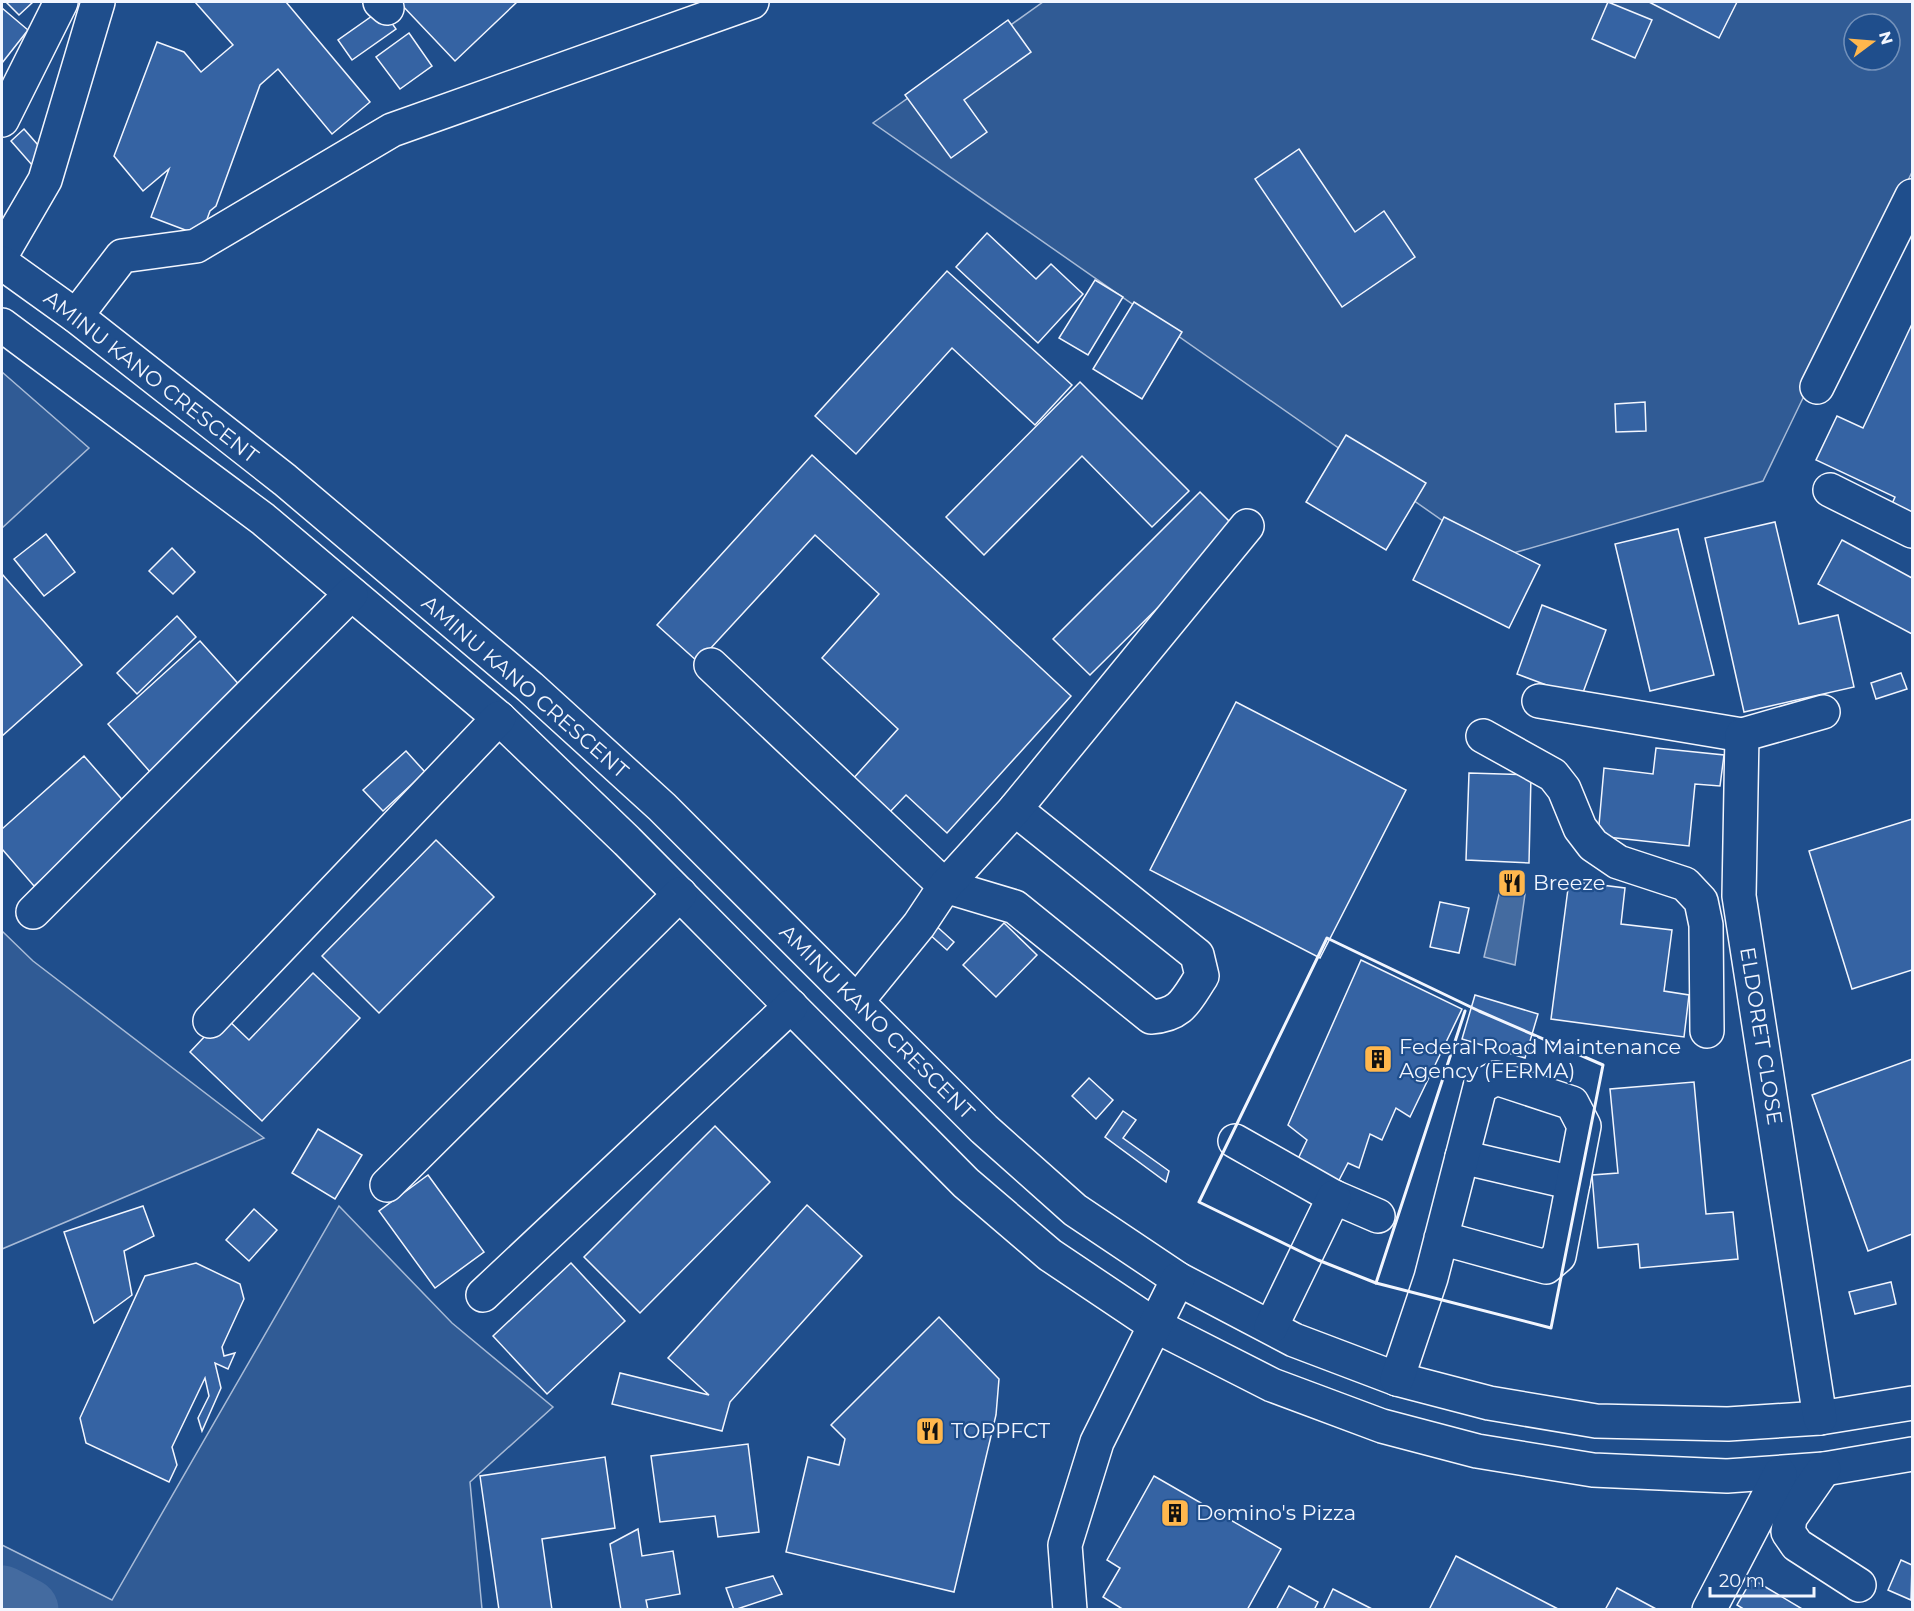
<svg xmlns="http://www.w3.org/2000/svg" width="1914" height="1611" viewBox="0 0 1914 1611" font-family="Montserrat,sans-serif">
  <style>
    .built { fill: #305b95; stroke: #a8bbd7; stroke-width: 1.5; fill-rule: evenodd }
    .water { fill: #446ba0; stroke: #a8bbd7; stroke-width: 1.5 }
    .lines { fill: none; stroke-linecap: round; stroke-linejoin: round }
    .river { stroke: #446ba0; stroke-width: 63 }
    .building { fill: #3563a3; stroke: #f2f6ff; stroke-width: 1.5 }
    .minor-casing { stroke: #f2f6ff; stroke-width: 36 }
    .minor { stroke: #1f4e8c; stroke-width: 33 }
    .wall { stroke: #f2f6ff; stroke-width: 3 }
    .labels { text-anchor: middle; stroke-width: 4.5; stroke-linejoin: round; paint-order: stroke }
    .street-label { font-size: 21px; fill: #f2f6ff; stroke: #1f4e8c }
    .poi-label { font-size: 21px; fill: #f2f6ff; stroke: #1f4e8c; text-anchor: start }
  </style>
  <rect width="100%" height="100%" fill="#1f4e8c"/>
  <g class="built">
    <path d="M1043,2H1912V172L1763,481L1496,558L873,123ZM1854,24H1890V60H1854Z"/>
    <path d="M2,372L89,448L2,528Z"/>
    <path d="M2,931L33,961L264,1138L2,1249Z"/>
    <path d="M339,1206L452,1323L553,1407L470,1482L482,1609H2V1545L112,1600Z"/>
  </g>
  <path class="water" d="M1501,886L1525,894L1515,965L1484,957Z"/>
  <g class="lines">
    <path class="river" d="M2,1597L27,1610"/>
  </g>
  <g class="building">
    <path d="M6,2H33L19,15Z"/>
    <path d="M195,2H286L370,102L332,134L278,69L260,85L216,206L210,211L201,236L151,217L169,169L143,191L114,156L157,42L184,52L201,72L233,45Z"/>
    <path d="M399,2H517L455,61Z"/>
    <path d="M1608,2L1652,20L1635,58L1592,39Z"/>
    <path d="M1649,2H1737L1719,38Z"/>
    <path d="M2,8L28,30L2,63Z"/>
    <path d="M382,9L396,29L352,60L338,40Z"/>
    <path d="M1008,20L1031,52L964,100L987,132L951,158L905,95Z"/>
    <path d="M409,33L432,66L400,89L376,57Z"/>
    <path d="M24,129L45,153L32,165L11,141Z"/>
    <path d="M1299,149L1355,232L1384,211L1415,257L1342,307L1255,179Z"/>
    <path d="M987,233L1036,279L1051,264L1083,294L1038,343L956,267Z"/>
    <path d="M947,271L1072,385L1035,425L952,348L856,454L815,416Z"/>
    <path d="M1095,280L1123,297L1088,355L1059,338Z"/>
    <path d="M1134,302L1182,332L1142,399L1093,369Z"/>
    <path d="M1912,324V517L1891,506L1895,497L1816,460L1837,416L1863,428Z"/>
    <path d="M1080,382L1189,491L1152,527L1082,456L984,555L946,517Z"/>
    <path d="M1645,402L1646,431L1616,432L1615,404Z"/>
    <path d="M1346,435L1426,483L1386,550L1306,502Z"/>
    <path d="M812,455L1071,696L947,833L906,795L887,815L851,781L898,729L822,658L879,594L815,535L698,662L657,625Z"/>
    <path d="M1200,492L1237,529L1090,675L1053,639Z"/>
    <path d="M1444,517L1540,565L1509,628L1413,580Z"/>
    <path d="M1775,522L1799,624L1838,615L1854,687L1744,712L1705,538Z"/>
    <path d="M1678,529L1714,675L1650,691L1615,544Z"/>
    <path d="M46,534L75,572L44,596L14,559Z"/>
    <path d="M1842,540L1912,578V634L1818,584Z"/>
    <path d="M172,548L195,572L173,594L149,571Z"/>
    <path d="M2,574L82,665L2,736Z"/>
    <path d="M1542,605L1606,630L1581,698L1517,674Z"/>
    <path d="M177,616L196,637L137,694L117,673Z"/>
    <path d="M200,641L243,689L151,773L108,724Z"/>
    <path d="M1901,673L1907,689L1876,699L1871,683Z"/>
    <path d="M1236,702L1406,790L1320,958L1150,870Z"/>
    <path d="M1656,748L1724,755L1720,786L1695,784L1689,846L1598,836L1604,768L1653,774Z"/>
    <path d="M406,751L425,772L383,811L363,790Z"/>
    <path d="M84,756L126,804L34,886L2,849V829Z"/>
    <path d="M1469,773L1531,775L1529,863L1466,860Z"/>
    <path d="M1912,819V970L1852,989L1809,851Z"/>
    <path d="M436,840L494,897L379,1013L322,956Z"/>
    <path d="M1569,881L1625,888L1621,924L1672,930L1664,991L1689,995L1684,1037L1551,1019Z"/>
    <path d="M1440,902L1469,908L1459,953L1430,947Z"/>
    <path d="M1004,923L1037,955L996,997L963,965Z"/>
    <path d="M934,924L954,942L947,950L919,925Z"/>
    <path d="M1361,960L1462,1009L1410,1117L1396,1108L1382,1140L1370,1134L1359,1168L1348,1163L1336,1186L1297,1161L1307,1140L1288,1125Z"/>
    <path d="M313,973L360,1018L262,1121L190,1052L224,1016L249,1040Z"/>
    <path d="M1475,995L1538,1014L1525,1058L1462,1039Z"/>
    <path d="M1912,1059V1234L1868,1251L1812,1095Z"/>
    <path d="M1089,1078L1113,1100L1096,1119L1072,1096Z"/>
    <path d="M1694,1082L1706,1214L1733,1212L1738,1259L1640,1268L1638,1244L1598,1248L1592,1175L1618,1173L1610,1089Z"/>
    <path d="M1123,1111L1136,1120L1123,1138L1169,1171L1166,1182L1105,1137Z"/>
    <path d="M715,1126L770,1182L640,1313L584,1257Z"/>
    <path d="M318,1129L362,1155L335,1199L292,1173Z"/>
    <path d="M428,1175L484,1252L435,1288L379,1211Z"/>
    <path d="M807,1205L862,1256L730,1402L722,1431L612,1404L620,1373L709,1395L668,1358Z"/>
    <path d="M143,1206L154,1236L124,1251L132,1295L94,1323L64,1232Z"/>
    <path d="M254,1209L277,1230L249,1261L226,1240Z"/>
    <path d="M196,1263L240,1284L244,1299L222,1347L224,1356L235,1353L228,1369L215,1363L221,1388L202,1431L198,1418L209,1396L205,1378L172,1447L177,1465L169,1482L86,1443L80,1418L145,1276Z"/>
    <path d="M571,1263L625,1321L547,1394L493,1336Z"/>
    <path d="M1891,1282L1896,1304L1855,1314L1849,1292Z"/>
    <path d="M939,1317L999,1379L996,1415L954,1592L786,1552L808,1457L839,1465L845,1439L831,1425Z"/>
    <path d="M748,1444L759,1532L718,1537L715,1516L660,1522L651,1456Z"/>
    <path d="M605,1457L615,1528L542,1539L552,1610H499L480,1476Z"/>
    <path d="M1154,1476L1281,1549L1247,1610H1124L1103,1597L1120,1568L1107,1560Z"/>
    <path d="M638,1529L642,1556L673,1551L680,1594L646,1600L648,1610H621L610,1544Z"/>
    <path d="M1456,1556L1560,1610H1429Z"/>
    <path d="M1901,1560L1912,1565L1911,1600L1888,1590Z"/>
    <path d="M773,1576L782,1594L734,1610L726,1588Z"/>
    <path d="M1752,1579L1804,1610H1745L1737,1605Z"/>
    <path d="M1289,1586L1318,1602L1314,1610H1276Z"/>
    <path d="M1617,1588L1658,1610H1605Z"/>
    <path d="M1333,1589L1374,1610H1323Z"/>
  </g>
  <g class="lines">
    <g class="minor-casing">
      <g id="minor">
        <path d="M380,2L387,8"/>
        <path d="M2,120L61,2"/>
        <path d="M2,254L45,180L98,2"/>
        <path d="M2,263L76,316L285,480L530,687L662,807L984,1129L1075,1210L1178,1279L1294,1340L1397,1379L1489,1403L1596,1421L1728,1424L1820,1418L1912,1403"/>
        <path d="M76,316L122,256L196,246L392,130L752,2"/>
        <path d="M2,325L263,519L499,718L627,841L966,1183L1050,1255L1156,1326L1272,1385L1382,1426L1477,1451L1593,1470L1727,1476L1824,1469L1912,1454"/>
        <path d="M1817,387L1912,196"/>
        <path d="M1830,490L1912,531"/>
        <path d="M711,665L945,886L1015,907L1151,1017C1182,1015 1186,1000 1202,976L1197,955L1015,809"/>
        <path d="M1539,701L1742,735"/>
        <path d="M1483,736L1553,775L1564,789L1580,828L1593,845L1618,862L1685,884L1701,901L1706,925L1707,1031"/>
        <path d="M33,912L351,594"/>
        <path d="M857,1001L919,925L945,886L1015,809L1247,526"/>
        <path d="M210,1021L499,718"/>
        <path d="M1235,1141L1334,1197L1378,1216"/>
        <path d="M1462,1157L1573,1183"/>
        <path d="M387,1185L680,894"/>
        <path d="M483,1295L791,1006"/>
        <path d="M1271,1327L1334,1197"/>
        <path d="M1397,1379L1431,1278L1480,1087L1496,1078L1572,1103L1584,1126L1559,1256L1546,1267L1441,1238"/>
        <path d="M1820,1418L1739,896L1742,735L1823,712"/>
        <path d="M1824,1469L1790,1518L1788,1532L1797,1545L1859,1585"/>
        <path d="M1070,1610L1065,1545L1097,1442L1178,1279"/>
        <path d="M1709,1610L1780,1474"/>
      </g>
    </g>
    <use href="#minor" class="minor"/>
    <g class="wall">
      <path d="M1327,938L1479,1011L1603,1065L1551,1328L1376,1283L1318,1260L1199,1202Z"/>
      <path d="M1376,1283L1465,1011"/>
    </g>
  </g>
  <defs>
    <g id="restaurant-square" transform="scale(1.5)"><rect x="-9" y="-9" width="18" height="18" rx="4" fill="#ffb74d" stroke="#1f4e8c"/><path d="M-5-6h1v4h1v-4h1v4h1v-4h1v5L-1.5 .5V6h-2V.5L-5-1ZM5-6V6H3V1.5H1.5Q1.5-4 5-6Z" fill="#111"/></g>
    <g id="building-square" transform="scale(1.5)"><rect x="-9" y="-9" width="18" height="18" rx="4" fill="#ffb74d" stroke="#1f4e8c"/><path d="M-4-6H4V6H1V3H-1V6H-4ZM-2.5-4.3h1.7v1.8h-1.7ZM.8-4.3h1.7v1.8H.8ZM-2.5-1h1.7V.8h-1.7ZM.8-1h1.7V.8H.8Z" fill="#111"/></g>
  </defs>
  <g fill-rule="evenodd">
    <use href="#restaurant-square" x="1512" y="883"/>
    <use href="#building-square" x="1378" y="1059"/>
    <use href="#restaurant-square" x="930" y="1431"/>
    <use href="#building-square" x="1175" y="1513"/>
  </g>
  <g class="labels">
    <g class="street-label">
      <text transform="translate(151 377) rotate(38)" y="7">AMINU KANO CRESCENT</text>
      <text transform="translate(525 687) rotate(41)" y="7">AMINU KANO CRESCENT</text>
      <text transform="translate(877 1022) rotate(45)" y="7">AMINU KANO CRESCENT</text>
      <text transform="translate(1761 1036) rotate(81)" y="7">ELDORET CLOSE</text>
    </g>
    <g class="poi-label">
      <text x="1533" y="890">Breeze</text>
      <text x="1399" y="1054">Federal Road Maintenance<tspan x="1399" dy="24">Agency (FERMA)</tspan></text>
      <text x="951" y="1438">TOPPFCT</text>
      <text x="1196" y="1520">Domino's Pizza</text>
    </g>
  </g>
  <rect width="1914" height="1611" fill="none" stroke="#f2f6ff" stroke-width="6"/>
  <g transform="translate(1872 42) rotate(74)"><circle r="28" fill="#1f4e8c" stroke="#7391ba" stroke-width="1.5"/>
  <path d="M0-4.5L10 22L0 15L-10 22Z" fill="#ffb74d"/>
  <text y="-9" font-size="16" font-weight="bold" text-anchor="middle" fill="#f2f6ff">N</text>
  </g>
  <path d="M1710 1587v9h104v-9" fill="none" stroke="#f2f6ff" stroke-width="3"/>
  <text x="1719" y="1587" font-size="18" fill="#f2f6ff" stroke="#1f4e8c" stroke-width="4.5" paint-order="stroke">20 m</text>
</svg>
